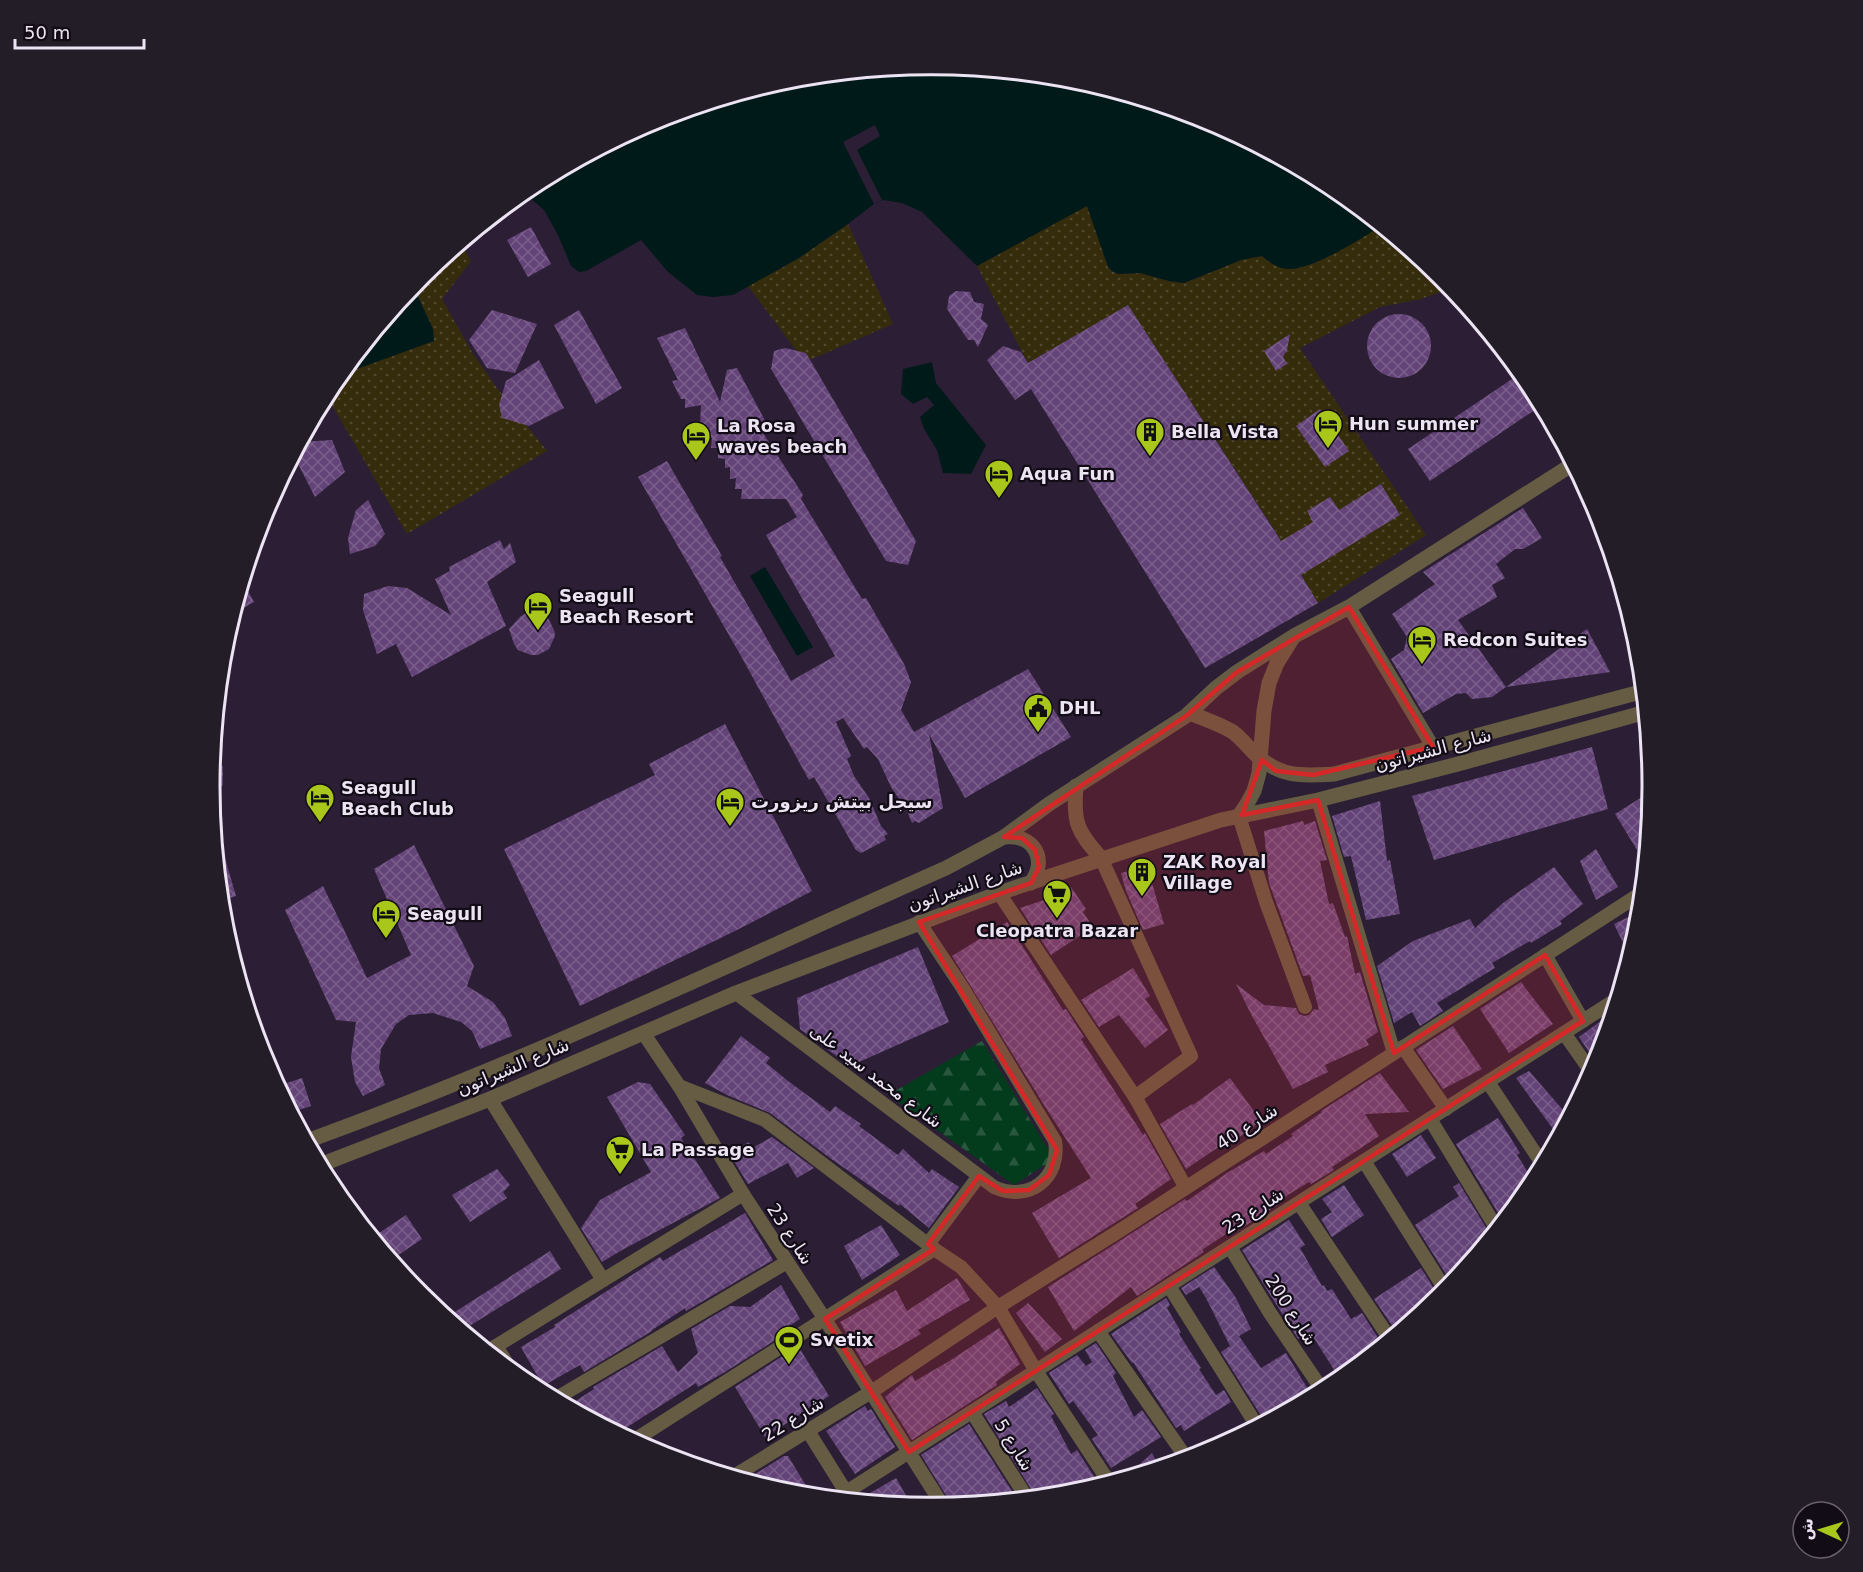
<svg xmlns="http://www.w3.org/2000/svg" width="1863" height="1572" viewBox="0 0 1863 1572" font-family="'DejaVu Sans','Noto Naskh Arabic',sans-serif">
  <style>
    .forest { fill: url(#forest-firs) }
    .sand { fill: url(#sand-dots) }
    .water { fill: #001a1a }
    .pier { fill: #2c1f35 }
    .building { fill: url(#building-cross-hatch) }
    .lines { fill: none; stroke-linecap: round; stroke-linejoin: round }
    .minor { stroke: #655c43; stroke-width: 14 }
    .tertiary { stroke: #655c43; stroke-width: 15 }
    .marked { fill: #d62828; fill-opacity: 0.2; stroke: #d62828; stroke-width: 4.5; stroke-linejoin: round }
    .labels { text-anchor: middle; stroke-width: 4.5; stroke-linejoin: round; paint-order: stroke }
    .poi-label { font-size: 18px; font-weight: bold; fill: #ece4f3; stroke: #120c16; text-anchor: start }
    .street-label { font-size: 18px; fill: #ece4f3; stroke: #120c16 }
    .rim { fill: none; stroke: #ece4f3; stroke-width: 3 }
  </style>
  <defs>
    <pattern id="forest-firs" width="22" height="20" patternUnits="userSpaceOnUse" patternTransform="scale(1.5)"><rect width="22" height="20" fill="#033b1d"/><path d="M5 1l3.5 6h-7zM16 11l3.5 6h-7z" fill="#28573e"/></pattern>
    <pattern id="sand-dots" width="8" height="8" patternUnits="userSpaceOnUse" patternTransform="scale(1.5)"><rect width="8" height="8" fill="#352c0c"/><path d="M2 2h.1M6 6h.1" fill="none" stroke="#524a30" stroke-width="1.8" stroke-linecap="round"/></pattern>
    <pattern id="building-cross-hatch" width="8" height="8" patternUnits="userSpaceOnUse" patternTransform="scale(1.5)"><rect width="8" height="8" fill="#644478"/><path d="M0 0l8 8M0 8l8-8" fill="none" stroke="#7a5f8c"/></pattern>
  </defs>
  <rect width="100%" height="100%" fill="#2c1f35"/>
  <path class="forest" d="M982,1041L1054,1159L1014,1185L888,1095Z"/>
  <g class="sand">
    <path d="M1087,205L1108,267L1112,271L1118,274L1140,273L1169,281L1184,283L1241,260L1262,256L1272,264H1313L1381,226L1442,276L1452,288L1421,299L1380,307L1300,348L1426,535L1318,603L1272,526L1128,306L1028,363L977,266Z"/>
    <path d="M848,224L893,324L805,362L748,286L799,258Z"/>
    <path d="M461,243L471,261L442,299L473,354L497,388L547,451L407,534L326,395L332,385L344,370L347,373L433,329L413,286L422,276Z"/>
  </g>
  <g class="water">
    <path d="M932,65L1073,78L1208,120L1333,186L1381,226C1361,239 1310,271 1287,269C1277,268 1269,262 1262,256L1241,260L1184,283L1169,281L1140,273L1118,274L1112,271L1108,267L1087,206L977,266L922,212L902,203L883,200L874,204L848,224L799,258L733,295L713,297L697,295L668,272L641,240L586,271L579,272L571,266L558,235L544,210L523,192L531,186L656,119L791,78Z"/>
    <path d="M413,286L433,329L434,341L346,373L344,370Z"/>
    <path d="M932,362L936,383L986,445L971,474L943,473L937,450L924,429L920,417L934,405L927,397L913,404L901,394L903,369Z"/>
    <path d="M765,567L813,647L797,656L750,576Z"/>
  </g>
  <path class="pier" d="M875,125L880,136L857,150L882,200L874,204L843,142Z"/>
  <g class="building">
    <path d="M531,227L551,264L528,277L507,240Z"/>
    <path d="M956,291L970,292L974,302L984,304L981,319L988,325L978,347L974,340H968L947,309L949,296Z"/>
    <path d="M1128,305L1281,541L1313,522L1307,511L1330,497L1339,510L1381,484L1400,515L1301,575L1318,603L1205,668L1031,389L1015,400L987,360L1003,346L1021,352L1028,363Z"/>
    <path d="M492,310L537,324L515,373L487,368L469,340Z"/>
    <path d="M579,310L622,388L596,404L554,325Z"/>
    <circle cx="1399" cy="346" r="32"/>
    <path d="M685,328L720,402L727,370L737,368L770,430L763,433L803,495L801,499L862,599L866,598L904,664L911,682L901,710L914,732L1028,669L1071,737L965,798L929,734L943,808L919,823L915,821L912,823L906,809L891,787L878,759L867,747L864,749L843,718L836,722L851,756L847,759L854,776L869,798L881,826L888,834L884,836L886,840L861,853L856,850L814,777L809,780L741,656L638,477L667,461L722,556L720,557L791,681L835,656L766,535L797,517L786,499H741L742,489H735L736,478L730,479V467L725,468V459L718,458V448H711L712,438L705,437L706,428L700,427L701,405L685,408V399H681L672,381L678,380L657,338Z"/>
    <path d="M1290,334L1287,350L1283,357L1287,364L1276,371L1264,351Z"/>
    <path d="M785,348L806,353L916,541L908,565L886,561L771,369L774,351Z"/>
    <path d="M539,360L564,408L529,426L502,418L499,405L506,381Z"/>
    <path d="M1521,373L1532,385L1542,405L1430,481L1408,449Z"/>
    <path d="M1320,409L1349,451L1325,467L1296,426Z"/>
    <path d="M332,440L345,472L315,497L294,456L301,442Z"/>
    <path d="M368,500L385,534L375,546L350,554L348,538L356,510Z"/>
    <path d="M1523,508L1542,538L1523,549H1515L1496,564L1505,578L1492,585L1497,597L1458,620L1506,687L1492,697L1472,699L1466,693L1456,694L1423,713L1391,659L1404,650L1407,637L1392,614L1435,584L1423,572Z"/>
    <path d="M500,540L504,549L510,543L516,562L487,582L506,626L412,677L396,644L377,654L363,610L364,594L388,586L407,588L451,615L435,579L450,571L449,567Z"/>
    <path d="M243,582L254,602L233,614L238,597Z"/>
    <path d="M534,612L541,614L548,618L554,630L555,636L549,649L538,655H531L518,650L514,644L509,629L520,617L526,613Z"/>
    <path d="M1587,629L1610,672L1506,687Z"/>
    <path d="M725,724L812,891L735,931L580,1006L504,849L655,775L649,764Z"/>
    <path d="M1592,747L1608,809L1434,860L1412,796Z"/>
    <path d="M223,766V784L212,804L210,786L212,768Z"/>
    <path d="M1653,790L1645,863L1615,814Z"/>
    <path d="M1380,801L1387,861L1390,860L1400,914L1366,920L1351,856L1344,857L1332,816Z"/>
    <path d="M1303,821L1304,825L1315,821L1327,860L1320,861L1329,904L1333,903L1345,937L1347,936L1355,974L1360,972L1378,1032L1366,1040L1369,1045L1325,1065L1328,1072L1293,1089L1252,1016L1236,984L1264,1005L1296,1008L1299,1014L1304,1016L1309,1015L1314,1009L1319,1010L1310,975L1303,976L1269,883L1264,831Z"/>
    <path d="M414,845L474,966L467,986L493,1002L505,1018L512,1036L480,1049L472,1031L461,1022L433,1013L409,1015L396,1024L381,1049L379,1068L385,1085L363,1096L355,1082L351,1057L356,1022L336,1020L285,910L323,886L367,978L411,955L374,869Z"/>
    <path d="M1596,849L1618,887L1596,900L1580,861Z"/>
    <path d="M224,855L236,896L221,901L217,856Z"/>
    <path d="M1147,866L1164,924L1143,930L1126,891L1121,873Z"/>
    <path d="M1554,867L1583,904L1560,921L1562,924L1531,943L1530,941L1492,963L1495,968L1437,1003L1443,1011L1420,1026L1412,1012L1394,1023L1377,966L1413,941L1470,919L1475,928L1503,903Z"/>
    <path d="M1071,887L1086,909L1083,912L1093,927L1051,955L1020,908L1050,898Z"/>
    <path d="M1641,911L1639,927L1630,957L1614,924Z"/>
    <path d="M1007,922L1063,1010L1066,1009L1084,1037L1081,1039L1143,1135L1145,1133L1171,1179L1135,1204L1138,1208L1059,1258L1032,1213L1091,1178L1044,1105L952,956Z"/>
    <path d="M918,947L949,1022L850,1066L800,1029L797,998Z"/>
    <path d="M1133,968L1150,996L1145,999L1168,1030L1145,1048L1119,1015L1099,1027L1081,1000Z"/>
    <path d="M1521,982L1553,1024L1509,1053L1480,1009Z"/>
    <path d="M1613,1012L1598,1062L1597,1064L1579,1037Z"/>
    <path d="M1453,1026L1482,1069L1443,1089L1416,1050Z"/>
    <path d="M741,1036L770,1058L766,1063L788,1081L830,1112L835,1106L861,1124L859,1126L898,1155L903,1149L929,1173L932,1169L959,1187L929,1228L900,1204L899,1206L830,1158L770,1113L727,1095L705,1083Z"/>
    <path d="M1529,1071L1569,1117L1558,1136L1516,1078Z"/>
    <path d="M1380,1073L1409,1112L1365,1114L1379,1136L1332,1167L1334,1170L1311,1184L1309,1182L1291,1193L1278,1202L1279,1204L1231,1235L1229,1232L1202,1250L1204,1252L1137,1296L1131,1287L1074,1331L1048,1287L1185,1199L1187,1201L1227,1173L1264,1151L1266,1154L1293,1136L1291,1134L1322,1112L1321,1111Z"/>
    <path d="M302,1078L311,1106L292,1112L278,1086Z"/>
    <path d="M1230,1078L1261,1121L1234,1141L1232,1138L1186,1169L1160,1124L1192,1104L1193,1105Z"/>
    <path d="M638,1082L650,1084L685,1135L681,1138L720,1198L622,1250L602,1262L581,1228L600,1200L651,1172L607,1097Z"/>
    <path d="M1498,1118L1520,1153L1517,1155L1534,1182L1503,1221L1456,1144Z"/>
    <path d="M1421,1135L1436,1158L1407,1177L1392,1154Z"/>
    <path d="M772,1137L814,1168L797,1178L788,1163L748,1184L729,1153L749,1142L752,1148Z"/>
    <path d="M497,1169L510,1185L503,1192L507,1198L470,1222L452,1195Z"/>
    <path d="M1459,1183L1491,1236L1452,1284L1415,1225L1459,1196L1453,1187Z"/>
    <path d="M1344,1185L1364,1215L1332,1237L1321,1219L1332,1212L1322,1199Z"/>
    <path d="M745,1213L773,1260L686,1311L685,1308L652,1330V1331L584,1372L580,1365L543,1386L521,1347L555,1327L554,1325L660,1257L663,1261Z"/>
    <path d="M406,1215L422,1239L391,1260L373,1237Z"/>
    <path d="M1289,1220L1305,1245L1300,1248L1322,1286L1324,1285L1327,1291L1332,1289L1351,1319L1362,1313L1382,1344L1338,1376L1310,1332L1298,1339L1242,1250Z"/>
    <path d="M881,1225L900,1255L862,1280L844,1246Z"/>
    <path d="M550,1251L561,1269L463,1330L447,1317Z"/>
    <path d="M1214,1267L1236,1298L1251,1329L1239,1336L1261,1368L1286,1353L1309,1391L1263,1419L1221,1352L1230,1346L1206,1298L1199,1287L1186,1295L1181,1288Z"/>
    <path d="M1421,1268L1440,1298L1397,1333L1374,1299Z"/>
    <path d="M957,1278L970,1300L918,1330L921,1334L865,1366L840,1322L896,1290L907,1311Z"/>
    <path d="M781,1285L800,1319L789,1326L791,1330L725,1372L698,1387L696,1383L618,1433L568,1406L594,1389L593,1387L662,1346L678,1372L698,1353L691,1329L730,1306L750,1307Z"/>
    <path d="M1166,1298L1170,1305L1167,1308L1181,1332L1179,1334L1201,1368L1199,1369L1216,1395L1224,1390L1231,1402L1184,1431L1181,1425L1176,1428L1133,1362L1132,1363L1111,1334Z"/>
    <path d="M1028,1303L1062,1339L1045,1352L1016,1313Z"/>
    <path d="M999,1328L1020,1364L996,1382L997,1385L912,1440L885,1397L912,1375L915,1381L951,1360Z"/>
    <path d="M1096,1343L1116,1373L1113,1376L1134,1417L1142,1410L1161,1437L1111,1468L1092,1439L1098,1435L1073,1401L1069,1404L1049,1373L1077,1355L1086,1366L1092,1362L1085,1350Z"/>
    <path d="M798,1346L829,1396L765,1437L735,1387Z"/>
    <path d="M1037,1388L1054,1414L1051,1416L1071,1454L1077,1450L1095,1478L1069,1494L1036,1497L984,1414L1006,1401L1009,1407Z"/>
    <path d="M865,1406L868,1411L871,1409L895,1447L855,1474L826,1431Z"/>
    <path d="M969,1424L1017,1499L952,1505L921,1455Z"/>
    <path d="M1152,1453L1159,1467L1125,1478Z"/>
    <path d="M784,1456H788L808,1489L798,1494L761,1485L755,1474Z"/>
    <path d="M896,1478L912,1506L860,1500V1499Z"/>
  </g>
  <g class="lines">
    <g class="minor">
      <path d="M1349,607L1433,747"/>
      <path d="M1318,800L1394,1053"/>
      <path d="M1239,816L1266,902L1305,1007"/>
      <path d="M1101,858L1191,1056L1135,1097"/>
      <path d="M999,893L1135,1097L1186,1188"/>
      <path d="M1545,955L1583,1021"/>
      <path d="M736,993L994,1187C1029,1203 1061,1178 1055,1141L962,987L919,922"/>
      <path d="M1564,1033L1592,1073"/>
      <path d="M644,1034L679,1086L743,1194L826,1321L943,1506"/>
      <path d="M1403,1047L1446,1109"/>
      <path d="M1488,1082L1543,1165"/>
      <path d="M679,1086L765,1120L934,1249L961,1267L998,1307L1036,1371L1109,1482"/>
      <path d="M490,1099L603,1280"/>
      <path d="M1430,1119L1497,1229"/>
      <path d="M1364,1161L1446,1291"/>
      <path d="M1299,1203L1390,1339"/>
      <path d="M928,1244L979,1176"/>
      <path d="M1230,1247L1270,1313L1323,1391"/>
      <path d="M1169,1286L1257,1426"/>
      <path d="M1098,1331L1187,1459"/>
      <path d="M496,1346L511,1370"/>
      <path d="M488,1351L743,1194"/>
      <path d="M555,1399L787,1262"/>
      <path d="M972,1412L1027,1498"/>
      <path d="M808,1431L851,1500"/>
      <path d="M633,1441L934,1249"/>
      <path d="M734,1476L871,1392L998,1307L1116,1233L1643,892"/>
      <path d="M837,1498L1617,999"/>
    </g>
    <g class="tertiary">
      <path d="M1190,713C1204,719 1220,724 1233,732C1241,738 1249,748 1256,755C1282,778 1302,776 1334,774L1644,691"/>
      <path d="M1076,786C1073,823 1077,831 1101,858"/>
      <path d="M1239,816L1247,804L1254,791L1259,773L1264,711L1269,683L1277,663L1292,639"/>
      <path d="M1004,837C1034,834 1048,859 1031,883"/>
      <path d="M307,1141C525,1062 734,962 946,868L1004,837L1049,804L1186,716L1216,688L1237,672L1294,636L1349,607L1573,464"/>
      <path d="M320,1165L490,1099L736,993L999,893L1221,820L1318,800L1458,764L1646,712"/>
    </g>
  </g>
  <path class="marked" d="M1349,607L1433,747L1313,775L1276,771L1262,760L1242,815L1318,800L1394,1053L1545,955L1583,1021L909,1452L825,1319L934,1249L928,1244L979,1176L1003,1191L1029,1190L1049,1175L1057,1150L919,922L1031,883L1039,867L1035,850L1022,838L1004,837L1186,716L1237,672Z"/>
  <defs>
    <g id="hotel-pin" transform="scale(1.5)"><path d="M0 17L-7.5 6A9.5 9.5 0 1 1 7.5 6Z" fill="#a9c71a" stroke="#120c16"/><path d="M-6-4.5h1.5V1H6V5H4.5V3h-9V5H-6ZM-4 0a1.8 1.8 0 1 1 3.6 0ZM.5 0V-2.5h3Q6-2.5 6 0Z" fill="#111"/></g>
    <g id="building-pin" transform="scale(1.5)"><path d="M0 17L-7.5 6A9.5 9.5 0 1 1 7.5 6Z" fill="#a9c71a" stroke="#120c16"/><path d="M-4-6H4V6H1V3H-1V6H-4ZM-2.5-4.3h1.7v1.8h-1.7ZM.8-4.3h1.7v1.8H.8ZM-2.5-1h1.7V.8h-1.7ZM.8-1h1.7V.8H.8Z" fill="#111"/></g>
    <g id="civic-pin" transform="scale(1.5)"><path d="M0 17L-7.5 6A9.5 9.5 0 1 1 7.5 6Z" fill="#a9c71a" stroke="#120c16"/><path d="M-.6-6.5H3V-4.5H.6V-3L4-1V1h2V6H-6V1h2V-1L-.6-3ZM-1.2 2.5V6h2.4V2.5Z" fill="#111"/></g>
    <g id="supermarket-pin" transform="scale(1.5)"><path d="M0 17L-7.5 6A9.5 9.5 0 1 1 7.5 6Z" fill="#a9c71a" stroke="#120c16"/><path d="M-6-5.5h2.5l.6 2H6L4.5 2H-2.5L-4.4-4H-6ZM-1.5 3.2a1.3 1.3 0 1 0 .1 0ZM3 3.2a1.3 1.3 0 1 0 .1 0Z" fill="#111"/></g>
    <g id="stadium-pin" transform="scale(1.5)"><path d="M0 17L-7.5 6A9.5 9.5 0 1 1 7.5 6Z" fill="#a9c71a" stroke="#120c16"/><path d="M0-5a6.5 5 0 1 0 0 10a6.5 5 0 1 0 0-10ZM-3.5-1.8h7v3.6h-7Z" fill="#111"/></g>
  </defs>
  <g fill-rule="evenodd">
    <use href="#hotel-pin" x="1328" y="424"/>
    <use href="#building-pin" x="1150" y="432"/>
    <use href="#hotel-pin" x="696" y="436"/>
    <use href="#hotel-pin" x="999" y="474"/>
    <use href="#hotel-pin" x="538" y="606"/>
    <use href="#hotel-pin" x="1422" y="640"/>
    <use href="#civic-pin" x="1038" y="708"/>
    <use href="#hotel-pin" x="320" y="798"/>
    <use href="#hotel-pin" x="730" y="802"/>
    <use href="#building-pin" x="1142" y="872"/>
    <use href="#supermarket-pin" x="1057" y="894"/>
    <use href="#hotel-pin" x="386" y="914"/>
    <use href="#supermarket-pin" x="620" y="1150"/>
    <use href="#stadium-pin" x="789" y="1340"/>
  </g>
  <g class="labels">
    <g class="poi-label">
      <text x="1349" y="430">Hun summer</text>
      <text x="717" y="432">La Rosa<tspan x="717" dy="21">waves beach</tspan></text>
      <text x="1171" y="438">Bella Vista</text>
      <text x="1020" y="480">Aqua Fun</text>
      <text x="559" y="602">Seagull<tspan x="559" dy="21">Beach Resort</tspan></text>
      <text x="1443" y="646">Redcon Suites</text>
      <text x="1059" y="714">DHL</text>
      <text x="341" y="794">Seagull<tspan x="341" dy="21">Beach Club</tspan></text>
      <text x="751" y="808">سيجل بيتش ريزورت</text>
      <text x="1163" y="868">ZAK Royal<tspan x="1163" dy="21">Village</tspan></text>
      <text x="407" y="920">Seagull</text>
      <text x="1057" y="937" text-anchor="middle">Cleopatra Bazar</text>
      <text x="641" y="1156">La Passage</text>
      <text x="810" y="1346">Svetix</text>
    </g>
    <g class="street-label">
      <text transform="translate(1433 750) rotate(-15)" y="6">شارع الشيراتون</text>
      <text transform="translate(965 886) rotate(-19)" y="6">شارع الشيراتون</text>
      <text transform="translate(513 1067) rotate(-23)" y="6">شارع الشيراتون</text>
      <text transform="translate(876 1076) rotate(37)" y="6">شارع محمد سيد على</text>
      <text transform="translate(1247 1127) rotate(-33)" y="6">شارع 40</text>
      <text transform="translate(1253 1211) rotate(-33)" y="6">شارع 23</text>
      <text transform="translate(790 1234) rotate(57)" y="6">شارع 23</text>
      <text transform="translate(1291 1310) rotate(57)" y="6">شارع 200</text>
      <text transform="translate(793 1419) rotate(-32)" y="6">شارع 22</text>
      <text transform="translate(1014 1445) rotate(58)" y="6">شارع 5</text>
    </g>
  </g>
  <path d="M0 0H1863V1572H0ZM220 786a711 711 0 1 1 1422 0a711 711 0 1 1-1422 0Z" fill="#231d28" fill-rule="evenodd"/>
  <path class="rim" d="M220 786a711 711 0 1 1 1422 0a711 711 0 1 1-1422 0Z"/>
  <g transform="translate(1821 1530) rotate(274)"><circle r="28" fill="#120c16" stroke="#69626e" stroke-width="1.5"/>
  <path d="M0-4.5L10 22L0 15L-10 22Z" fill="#a9c71a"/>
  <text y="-9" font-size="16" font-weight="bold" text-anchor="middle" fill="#ece4f3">ش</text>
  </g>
  <path d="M15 39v9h129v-9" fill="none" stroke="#ece4f3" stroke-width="3"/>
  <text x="24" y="39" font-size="18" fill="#ece4f3" stroke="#120c16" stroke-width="4.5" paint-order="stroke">50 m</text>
</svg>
